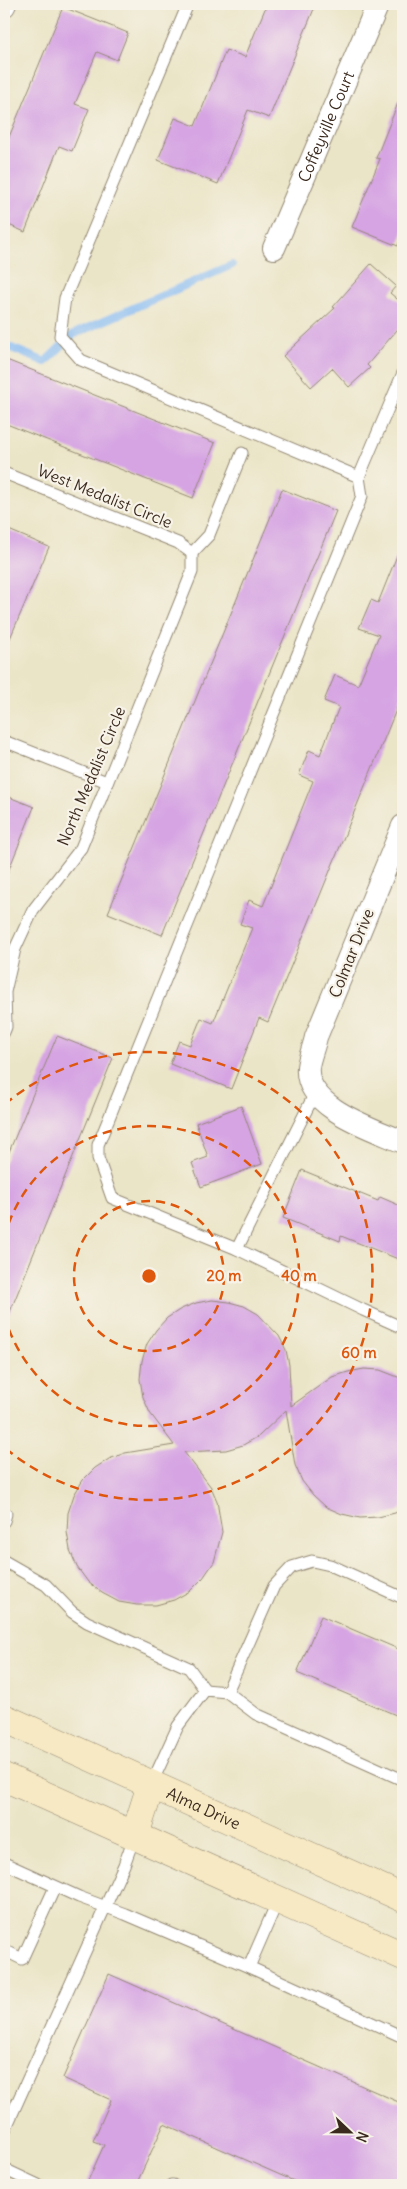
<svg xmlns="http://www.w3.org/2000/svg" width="407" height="2189" viewBox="0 0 407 2189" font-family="Delius,sans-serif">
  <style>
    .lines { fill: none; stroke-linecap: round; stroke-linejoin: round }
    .stream { stroke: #84baf3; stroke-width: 8 }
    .building { fill: #d6a4e3 }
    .service-casing { stroke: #938873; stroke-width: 13 }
    .minor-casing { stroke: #938873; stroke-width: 24 }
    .secondary-casing { stroke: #938873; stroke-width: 29 }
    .service { stroke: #fff; stroke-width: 11 }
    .minor { stroke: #fff; stroke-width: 22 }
    .secondary { stroke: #f7e9c3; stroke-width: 28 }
    .ring { fill: none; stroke: #df570d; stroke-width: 2.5; stroke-dasharray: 9 6 }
    .labels { text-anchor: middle; stroke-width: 4.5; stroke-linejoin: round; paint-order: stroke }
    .street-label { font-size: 16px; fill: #3b2a1e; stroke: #f7f3e8 }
    .centre { fill: #df570d; stroke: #f7f3e8; stroke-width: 2.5 }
    .ring-label { font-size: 15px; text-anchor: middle; font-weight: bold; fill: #df570d; stroke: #f7f3e8; stroke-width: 4.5; stroke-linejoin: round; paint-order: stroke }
  </style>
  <rect width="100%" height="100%" fill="#f7f3e8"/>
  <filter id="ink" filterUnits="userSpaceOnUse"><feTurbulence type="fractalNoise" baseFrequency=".02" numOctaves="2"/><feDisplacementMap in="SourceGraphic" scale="10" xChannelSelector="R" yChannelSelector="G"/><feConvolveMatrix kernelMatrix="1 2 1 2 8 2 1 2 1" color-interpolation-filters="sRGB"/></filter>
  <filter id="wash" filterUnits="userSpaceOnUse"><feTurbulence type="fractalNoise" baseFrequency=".0096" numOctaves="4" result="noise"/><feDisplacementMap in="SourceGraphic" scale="20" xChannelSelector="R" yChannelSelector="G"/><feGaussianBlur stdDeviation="1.12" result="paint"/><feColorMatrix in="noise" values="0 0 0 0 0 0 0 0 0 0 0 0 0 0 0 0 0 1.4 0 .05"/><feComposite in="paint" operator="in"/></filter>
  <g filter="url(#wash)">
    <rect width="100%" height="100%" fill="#ebe5c8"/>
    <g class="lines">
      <path class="stream" d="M4,345L45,362L74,334L232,265"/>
    </g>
    <g id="blocks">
      <g class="building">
        <path d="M267,4H316L269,118L248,110L218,184L158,160L175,118L195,126L226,50L245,57Z"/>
        <path d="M63,7L128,33L117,60L97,52L75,104L89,109L72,151L59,146L25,232L4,223V149Z"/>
        <path d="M402,93L403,232L398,246L352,227L380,159L376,158Z"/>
        <path d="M371,264L396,286L390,293L403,304V323L367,365L370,368L349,387L332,368L311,387L283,356L335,308L333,307Z"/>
        <path d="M4,359L215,443L193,498L4,423Z"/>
        <path d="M282,489L336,511L162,935L108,913Z"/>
        <path d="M4,528L49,547L5,650H4Z"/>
        <path d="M402,543L403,693L268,1022L259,1018L231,1089L170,1064L179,1041L190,1045L201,1018L213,1023L252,928L240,924L249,900L263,906L313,781L299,775L309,750L320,755L339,707L324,701L335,675L358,685L379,635L359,628L371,600L378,603Z"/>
        <path d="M4,795L34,807L5,879H4Z"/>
        <path d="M57,1036L113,1058L5,1324L4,1164Z"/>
        <path d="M241,1106L262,1164L201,1187L192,1163L208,1157L196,1123Z"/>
        <path d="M302,1170L378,1201L380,1197L403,1207V1261L341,1236L340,1241L283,1218Z"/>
        <path d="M212,1300L229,1302L244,1306L258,1314L279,1336L286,1350L289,1365L291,1406L332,1377L348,1372L364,1369L380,1370L403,1379V1508L395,1513L378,1517L360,1518L342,1514L326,1507L313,1495L302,1481L295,1465L286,1410L259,1436L243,1445L226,1450L184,1452L211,1487L217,1501L222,1532L214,1562L203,1578L190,1591L174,1600L156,1605H137L119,1602L102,1593L88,1582L77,1567L70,1550L67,1532L68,1513L74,1495L83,1480L95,1468L109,1459L125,1453L174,1445L150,1413L143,1397L140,1379L142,1361L147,1344L156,1330L167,1318L181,1309L196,1303Z"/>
        <path d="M321,1616L403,1651V1718L297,1673Z"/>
        <path d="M109,1974L403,2104V2185H303L164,2124L136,2185H86L104,2145L93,2141L111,2100L63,2078Z"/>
      </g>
    </g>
  </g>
  <g filter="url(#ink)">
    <use href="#blocks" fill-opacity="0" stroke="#938873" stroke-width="1"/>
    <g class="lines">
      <g class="service-casing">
        <g id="service">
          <path d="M188,4L65,298L60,336L81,360L359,477L362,496L98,1145V1158L112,1198L237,1249"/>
          <path d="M4,473L178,543L192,553"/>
          <path d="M359,477L403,373"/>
          <path d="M192,553L209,535L242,453"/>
          <path d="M4,741L107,782"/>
          <path d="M4,1032L6,1027L5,992L15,949L33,910L81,848L192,572V553"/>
          <path d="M316,1091L237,1249L363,1310L403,1328"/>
          <path d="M4,1521L6,1514"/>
          <path d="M4,1561L46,1585L72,1612L87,1622L189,1668L205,1690"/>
          <path d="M227,1692L274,1586L292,1567L312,1561L330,1565L403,1598"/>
          <path d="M151,1785L178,1726L205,1690L227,1692L256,1714L403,1780"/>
          <path d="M4,1863L79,1897L125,1914L249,1967L403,2037"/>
          <path d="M4,1950L22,1959L55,1887"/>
          <path d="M249,1967L278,1900"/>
          <path d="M4,2132L124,1865L135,1835"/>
          <path d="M4,2169L38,2185"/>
          <path d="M171,2185H173"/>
        </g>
      </g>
      <g class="minor-casing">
        <g id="minor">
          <path d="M4,6L5,4"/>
          <path id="s1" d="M274,248L378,4"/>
          <path d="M403,826L316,1037C314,1047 309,1058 308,1067C304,1108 374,1129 403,1142"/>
        </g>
      </g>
      <g class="secondary-casing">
        <g id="secondary">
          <path id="s2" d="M4,1718L403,1898"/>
          <path d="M4,1777L403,1956"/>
          <path d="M135,1835L151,1785"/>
        </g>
      </g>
      <use href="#service" class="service"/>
      <use href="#minor" class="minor"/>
      <use href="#secondary" class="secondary"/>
    </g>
  </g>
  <g class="ring">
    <circle cx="149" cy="1276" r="75"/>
    <path d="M4 1238A150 150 0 1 1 4 1314"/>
    <path d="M5 1104A224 224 0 1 1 5 1448"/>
  </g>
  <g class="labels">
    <g class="street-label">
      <text dy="6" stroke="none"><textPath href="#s1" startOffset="132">Coffeyville Court</textPath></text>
      <text transform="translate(105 496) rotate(22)" y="6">West Medalist Circle</text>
      <text transform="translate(91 776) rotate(-67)" y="6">North Medalist Circle</text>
      <text transform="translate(351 953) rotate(-68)" y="6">Colmar Drive</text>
      <text dy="6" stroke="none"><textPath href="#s2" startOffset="219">Alma Drive</textPath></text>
    </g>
  </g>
  <circle cx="149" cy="1276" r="8" class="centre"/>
  <g class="ring-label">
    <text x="224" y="1281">20 m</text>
    <text x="299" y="1281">40 m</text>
    <text x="359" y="1358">60 m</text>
  </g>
  <rect width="407" height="2189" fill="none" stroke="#f7f3e8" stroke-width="20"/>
  <g transform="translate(350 2132) rotate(112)" stroke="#f7f3e8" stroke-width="4" paint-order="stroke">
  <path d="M0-4L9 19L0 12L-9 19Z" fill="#3b2a1e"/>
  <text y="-8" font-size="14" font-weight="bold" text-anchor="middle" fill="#3b2a1e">N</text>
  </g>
</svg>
